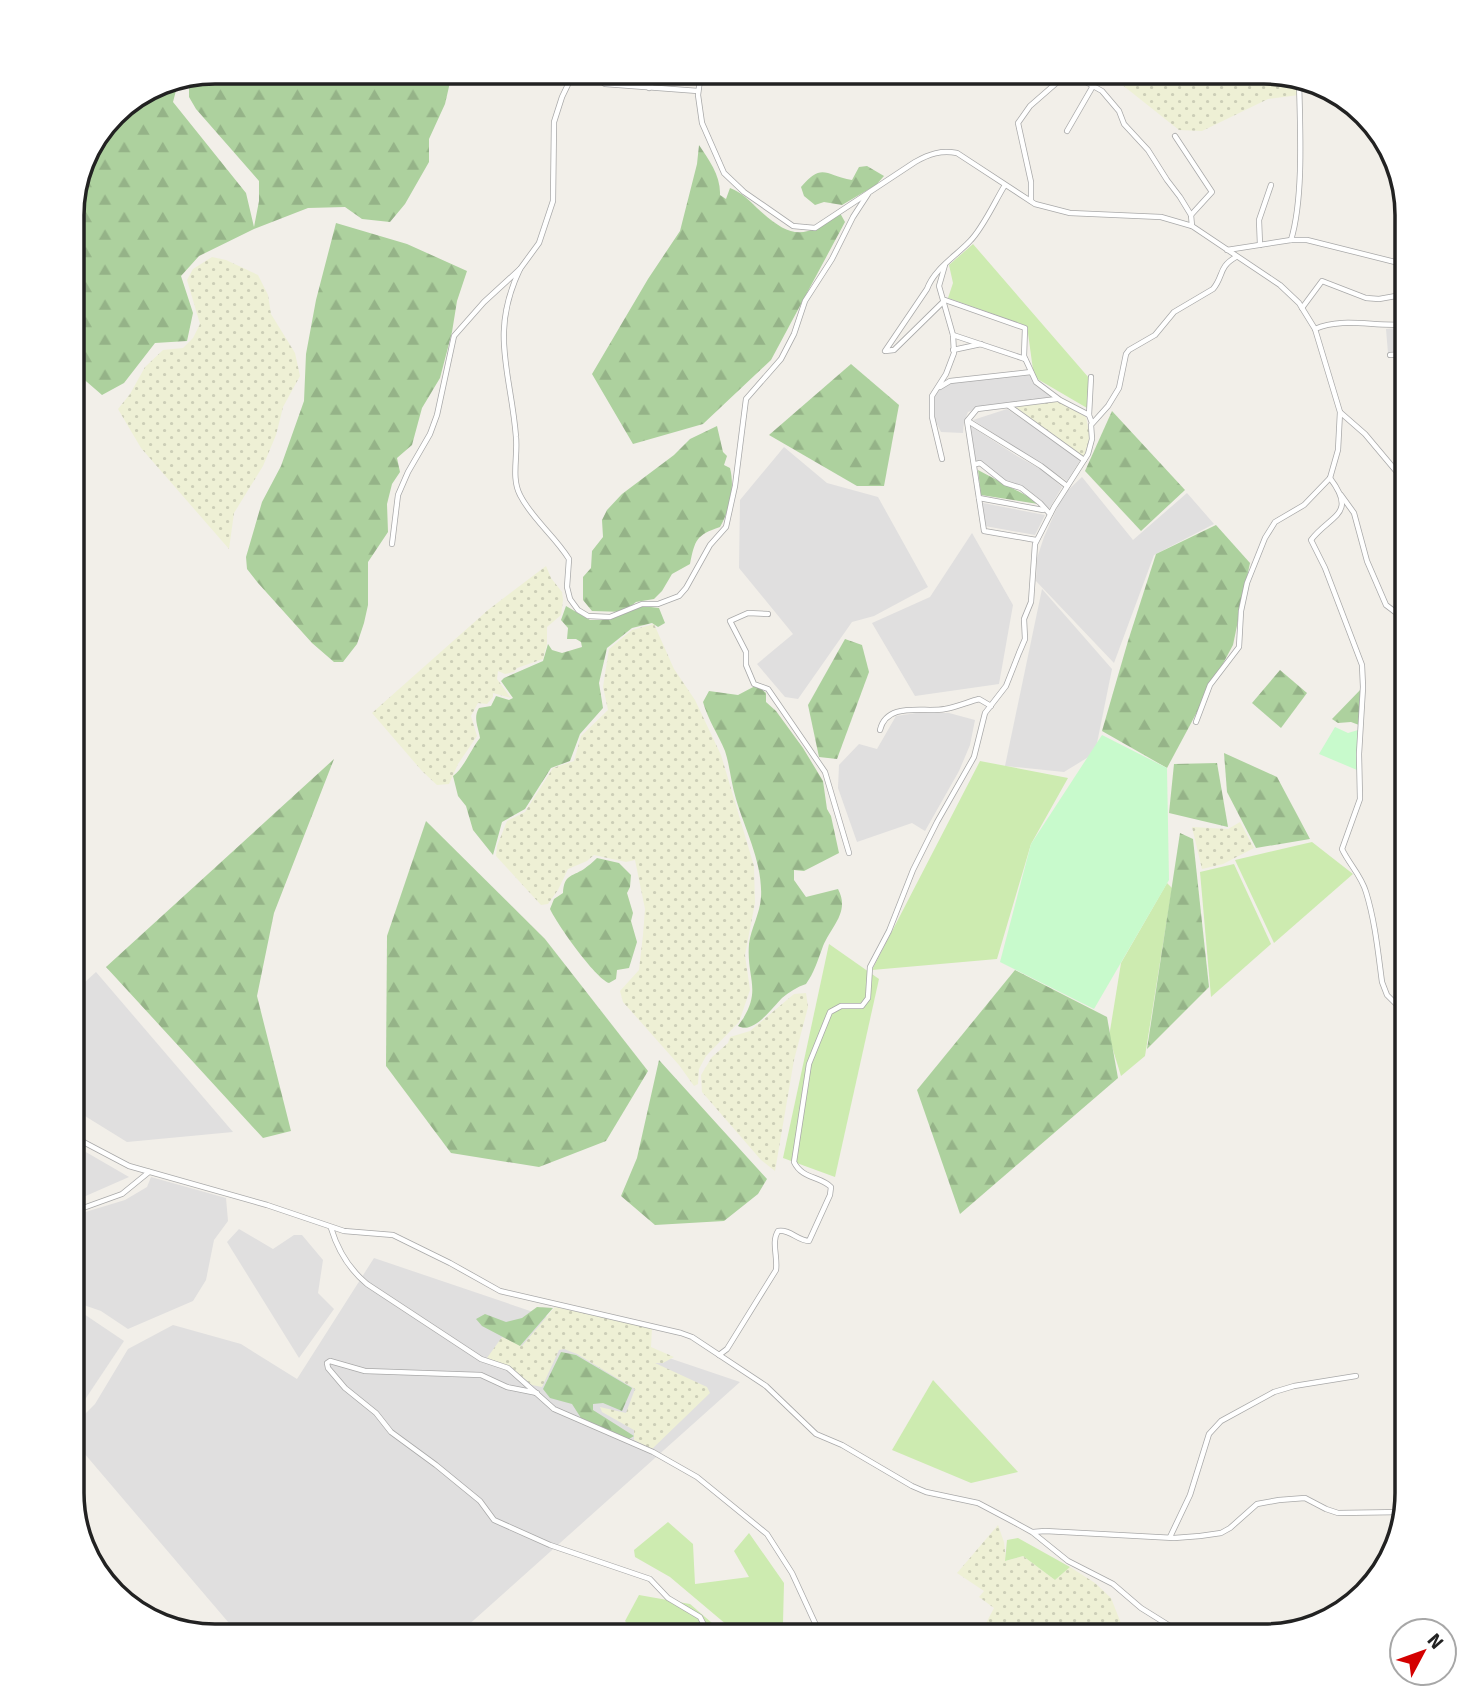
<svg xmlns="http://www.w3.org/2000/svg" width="1479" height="1708" viewBox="0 0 1479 1708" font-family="Signika,sans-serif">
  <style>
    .residential { fill: #e0dfdf }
    .farmland { fill: url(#farmland-dots) }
    .grass { fill: #cdebb0 }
    .forest { fill: url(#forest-firs) }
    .park { fill: #c8facc }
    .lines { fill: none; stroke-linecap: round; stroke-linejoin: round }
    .stream { stroke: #aad3df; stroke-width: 2 }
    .minor-casing { stroke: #a9a9a9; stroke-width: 6 }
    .minor { stroke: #fff; stroke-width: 4.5 }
    .rim { fill: none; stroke: #222; stroke-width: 3.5 }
  </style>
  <defs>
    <pattern id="farmland-dots" width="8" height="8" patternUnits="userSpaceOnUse" patternTransform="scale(1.75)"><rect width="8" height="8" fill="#eef0d5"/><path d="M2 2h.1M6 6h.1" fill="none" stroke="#ccceb7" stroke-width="1.8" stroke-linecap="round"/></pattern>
    <pattern id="forest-firs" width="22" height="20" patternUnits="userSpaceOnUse" patternTransform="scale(1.75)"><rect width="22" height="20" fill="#add19e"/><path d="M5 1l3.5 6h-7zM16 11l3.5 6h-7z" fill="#95b388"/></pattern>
  </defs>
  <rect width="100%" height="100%" fill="#f2efe9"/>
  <g class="residential">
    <path d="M1407,327V352L1388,353L1386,329Z"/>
    <path d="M1030,373L1036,386L1053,397L980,407L968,412L964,422L963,433L941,432L934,418L935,394L950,382Z"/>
    <path d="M1007,409L1081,459L1067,481L973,420Z"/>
    <path d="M969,425L1017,456L1044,471L1062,487L1049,509L976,461Z"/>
    <path d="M784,447L827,483L878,497L928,587L874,616L852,622L798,699L785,697L757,664L793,634L739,568L740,500Z"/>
    <path d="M1082,477L1133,540L1187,493L1214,524L1154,555L1114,663L1036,581L1037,558L1044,537L1063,495Z"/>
    <path d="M983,503L1045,515L1035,535L985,526Z"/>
    <path d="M972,533L1013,605L999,684L915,696L872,623L930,597Z"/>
    <path d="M1042,589L1112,669L1095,753L1064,772L1005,766Z"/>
    <path d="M916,713H949L975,720L970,745L959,771L925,831L912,823L857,842L838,788L839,765L859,744L877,749L896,716Z"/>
    <path d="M96,972L233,1132L127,1142L72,1108V994Z"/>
    <path d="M72,1144L129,1177L72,1202Z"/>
    <path d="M151,1177L226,1198L228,1221L214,1240L206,1280L193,1301L128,1329L101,1311L72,1301V1216L125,1200L147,1187Z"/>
    <path d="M239,1229L273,1249L294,1235H302L323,1260L318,1293L334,1309L299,1358L227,1242Z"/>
    <path d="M374,1258L740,1382L456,1636H240L72,1439V1427L95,1404L128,1349L173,1325L241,1344L297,1379Z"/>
    <path d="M72,1306L124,1341L72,1419Z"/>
  </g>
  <g class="farmland">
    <path d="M1106,72H1273L1335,91L1342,97L1304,92L1300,87L1299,95L1268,99L1202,131L1179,130Z"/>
    <path d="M212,257L226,260L258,275L268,295L271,314L295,353L300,376L283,407L276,435L263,466L234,513L229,549L141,448L118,409L130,394L145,367L163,350L183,348L193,338L200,324L187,280L193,269Z"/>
    <path d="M1058,401L1086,417L1090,437L1084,457L1014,406Z"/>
    <path d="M546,566L551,578L562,592L563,600L561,615L547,627V644L543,659L517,668L514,672L505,674L498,671L497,679L511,698L493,693V697L487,704L478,703L471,716L477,736L458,764L449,784L437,785L422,771L372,713L488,610Z"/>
    <path d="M654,624L674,669L695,700L721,755L754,866L755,903L745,955L750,990L739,1022L706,1056L699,1069L698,1084L694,1086L679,1065L623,1002L620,991L639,970L643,935L645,909L635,860L626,862L594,855L587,861L568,869L558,890L548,904L541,905L496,856L497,846L507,821L525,812L553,768L574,761L581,736L608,710L603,687L609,649L632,630Z"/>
    <path d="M1240,822L1254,848L1223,864L1202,869L1192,827L1228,829Z"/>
    <path d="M806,993L808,1007L794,1060L775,1171L761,1160L702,1092L701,1075L712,1057L728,1043L730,1037L750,1031L794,994Z"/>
    <path d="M555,1307L652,1328L651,1347L674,1357L663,1363H655L707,1387L710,1393L652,1449L634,1440V1430L602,1412L600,1407L626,1413L635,1389L577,1354L564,1349L559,1350L542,1387L532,1385L509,1366L487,1358L502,1337L522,1346Z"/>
    <path d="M998,1525L1004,1542L1006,1561L1023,1556L1055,1580L1070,1567L1095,1583L1111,1598L1126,1636H993L983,1629L994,1608L979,1597L984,1591L957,1573Z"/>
  </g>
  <g class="grass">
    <path d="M973,244L1089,378L1087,408L1034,377L1027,326L948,298L953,283L949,265Z"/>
    <path d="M980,761L1068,778L1031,844L997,959L872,970Z"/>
    <path d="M1312,842L1353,874L1274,943L1235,860Z"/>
    <path d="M1234,864L1271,944L1211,997L1200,872Z"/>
    <path d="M1167,883L1172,888L1145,1056L1121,1076L1109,1037L1121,963Z"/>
    <path d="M829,944L879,979L835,1177L783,1158Z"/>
    <path d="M933,1380L1018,1472L971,1483L892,1450Z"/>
    <path d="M668,1522L693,1544L695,1584L749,1577L734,1551L749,1533L784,1583L783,1623L748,1636H740L670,1577L635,1557L634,1550Z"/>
    <path d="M1018,1538L1070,1567L1055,1580L1023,1556L1005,1561L1007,1540Z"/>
    <path d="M639,1595L690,1604L727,1636H639L625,1621Z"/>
  </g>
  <g class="forest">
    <path d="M215,72H455L451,78L445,104L429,139V162L405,204L390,222L362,219L345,207L308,208L254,229L199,256L181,276L193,313L187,341L155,343L124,383L102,395L72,369V205L86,152L120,108L161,83L179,79L173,102L246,193L254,227L259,201V181L196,109L189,97V77Z"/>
    <path d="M699,145C709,160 721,176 720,195L726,199L730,188C741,192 749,200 757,208C791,239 803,240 840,213L845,222L771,360L703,424L633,444L592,374L648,279L680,231L697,164Z"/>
    <path d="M867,166L884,176L876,185L842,205L824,202L815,205L804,196L801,187C822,162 825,175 852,180L859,167Z"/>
    <path d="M336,223L407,244L467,271L457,301L452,332L440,378L422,408L412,445L397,458L400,472L392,484L387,504L388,532L368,562V605L364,623L357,644L343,662H334L312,643L258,583L247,569L246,557L262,502L281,466L304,401L306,354L316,300Z"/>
    <path d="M851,364L899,405L884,486H857L769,435Z"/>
    <path d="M1112,411L1185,490L1141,531L1085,471Z"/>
    <path d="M717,426L723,452L727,456L724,465L730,468C735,488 730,509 720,527C696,535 695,540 690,564L672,574L662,591L654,599L636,602L624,612L592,611L583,600V577L591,568L592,551L603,537L602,520L607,510L622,494L674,455L690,439Z"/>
    <path d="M978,470L1029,497L1038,504L981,495Z"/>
    <path d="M1216,525L1250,563L1233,645L1167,768L1102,731L1128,641L1156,554Z"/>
    <path d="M566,606L590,620H609L643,606L659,608L665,623L658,627L652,623L632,628L607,648L599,683L603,708L580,734L570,761L551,768L525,809L502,822L493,855L473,830L466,806L458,796L453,776C464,768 471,749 480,738C478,726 473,718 479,708L491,706L496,696L509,700L513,698L501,681L504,678L543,661L548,644L552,650L562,653L582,647L581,642L576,639H567L568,628L561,620Z"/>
    <path d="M845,639L862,645L869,672L837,759L819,757L808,705Z"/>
    <path d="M1280,670L1307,693L1281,728L1252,703Z"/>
    <path d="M757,685L766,693V702L776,711L803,748L823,781L827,809L831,816L839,853L804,871L794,870V880L806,897L838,889C851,913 829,928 822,949C817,962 814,973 806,984C797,987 789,992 782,998C772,1008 753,1035 738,1026C764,991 746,980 749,944C751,928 760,914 761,897C763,863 745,830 736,799C731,783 730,766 725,751C718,734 708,720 703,702L709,691L738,695Z"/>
    <path d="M1363,687L1359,725L1351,722L1338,723L1332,719Z"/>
    <path d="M1224,753L1277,777L1310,839L1256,848L1227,792Z"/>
    <path d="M334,759L274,913L257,996L291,1131L263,1138L106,967Z"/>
    <path d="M1217,763L1228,827L1169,813L1174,764Z"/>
    <path d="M426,821L545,939L648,1071L606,1141L539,1167L451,1153L386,1066L387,936Z"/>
    <path d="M1180,833L1193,839L1209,987L1147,1049Z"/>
    <path d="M597,858L619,863L631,875L630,887L627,893L633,913L631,921L637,942L629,968L617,970L616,979L609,983C595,978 557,924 550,909L554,899L563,893C564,875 571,877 584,869C588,866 593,862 597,858Z"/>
    <path d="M1015,970L1107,1017L1118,1078L960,1214L917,1090Z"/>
    <path d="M659,1060L767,1179L758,1194L724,1221L655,1225L621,1196L637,1158Z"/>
    <path d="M537,1307L553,1308L520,1346L482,1326L476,1319L485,1314L506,1322L522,1318Z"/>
    <path d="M561,1352L576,1355L632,1388L622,1411L603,1403L593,1404V1410L634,1436L629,1439L581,1418L572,1404L550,1398L543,1389Z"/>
  </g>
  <g class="park">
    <path d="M1335,727L1348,733L1358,730L1357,770L1319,754Z"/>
    <path d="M1102,735L1167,768L1169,880L1094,1009L1000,962L1031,844Z"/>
  </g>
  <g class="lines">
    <path class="stream" d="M618,1636L640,1631"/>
    <g class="minor-casing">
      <g id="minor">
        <path d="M588,72L605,84L698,91"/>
        <path d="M701,72L698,95L702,123L724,173L744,192L793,226L815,228L915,162C929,154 941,150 957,153L1035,204L1070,213L1161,217L1192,226L1280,285L1299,303L1315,329L1340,412L1338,450L1330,478L1304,505L1275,522L1265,538L1247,583L1241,611L1239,647L1210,685L1196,722"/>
        <path d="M1068,72L1102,91L1119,111L1124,124L1148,150L1167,180L1180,197L1191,215L1192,226"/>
        <path d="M649,88L659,72"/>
        <path d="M1067,131L1093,86"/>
        <path d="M1175,136L1212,192L1191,215"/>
        <path d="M1005,185C995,201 983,228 970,241C956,256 934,269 927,289L885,351L894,350L945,300L1025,328L1024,356L1036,382L1060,400L1089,415L1092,423"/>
        <path d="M1031,201V182L1018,123L1030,106L1069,72"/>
        <path d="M1291,240C1304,197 1300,126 1299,80"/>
        <path d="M1260,245L1259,220L1271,185"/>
        <path d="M1227,250L1291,240H1307L1407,265"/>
        <path d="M520,269C489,334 511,372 516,437C518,456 511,478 520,495C532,519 555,536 569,559L567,587L570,599L578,610L588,616L610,617L642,604H658L679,596L686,588L710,545L726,527L735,486L746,399L781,359L794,334L805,301L832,259L853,217L868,194"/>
        <path d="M1302,308L1322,281L1366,298L1379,299L1407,294"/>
        <path d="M1315,329C1344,316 1377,328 1407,324"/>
        <path d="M953,335L1025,359"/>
        <path d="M953,350L981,344"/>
        <path d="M1390,355L1407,354"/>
        <path d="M940,387L950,381L1031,372"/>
        <path d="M1009,406L1084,460"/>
        <path d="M1341,413L1365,434L1407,484"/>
        <path d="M1089,415L1091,377"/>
        <path d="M968,421L1041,466L1067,486"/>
        <path d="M942,459L932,417V396L946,374L954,353L953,335L939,286L945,265"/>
        <path d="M976,464L980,463L1005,483L1021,488L1040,503L1050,514"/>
        <path d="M1330,478C1358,515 1330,515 1311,540L1325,568L1362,665L1363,687L1359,754L1360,799L1342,849C1349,864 1361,875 1366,892C1375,921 1378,952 1382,982L1387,995L1407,1015"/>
        <path d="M1341,495L1354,513L1367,561L1386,605L1407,621"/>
        <path d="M979,498L1043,510"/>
        <path d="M1036,540L984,531L967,421L977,409L1057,399"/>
        <path d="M392,544L398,495L408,472L430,434L437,415L454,336L484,302L520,269L539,243L553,201L554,122L562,97L574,72"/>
        <path d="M768,614L748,613L730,621L746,652V665L754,684L768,689L825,772L849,853"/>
        <path d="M880,730C887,701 924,713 945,709C956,707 968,702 979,699L991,706"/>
        <path d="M72,1136L129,1166L267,1205L344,1231L393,1235L450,1263L500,1291L681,1333L692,1337L766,1386L816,1434L842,1445L912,1486L926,1492L978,1503L1012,1521L1032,1532L1068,1561L1113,1584L1141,1608L1186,1636"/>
        <path d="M72,1212L122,1194L149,1172"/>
        <path d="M331,1228C338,1251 349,1269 367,1284L481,1359L508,1368L554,1409L653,1452L697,1477L767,1534L792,1573L821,1636"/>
        <path d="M719,1355L727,1349L776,1270C778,1257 771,1242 778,1231C790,1229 798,1241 809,1241L830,1195L831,1187C820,1176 802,1179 794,1162L809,1064L830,1012L841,1006H862L868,998L870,967L889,931L913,870L937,822L974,757L985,713L1006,686L1019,653L1025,639L1024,619L1031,602L1035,544L1054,507L1088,454L1092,439L1091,425L1108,406L1119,388L1126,354L1129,350L1155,335L1174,312L1213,289C1224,276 1218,267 1236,257"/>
        <path d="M537,1393L507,1387L481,1375L365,1371L330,1361L327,1363L328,1368L345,1388L376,1413L391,1432L436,1465L480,1501L494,1520L550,1545L650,1579L668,1598L700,1617L704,1625L695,1636"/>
        <path d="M1033,1532L1045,1531L1174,1538L1200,1536L1221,1533L1230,1528L1257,1504L1279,1500L1305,1498L1326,1509L1338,1513L1403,1512"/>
        <path d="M1170,1537L1190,1495L1209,1434L1221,1421L1274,1392L1294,1386L1356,1376"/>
      </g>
    </g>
    <use href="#minor" class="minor"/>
  </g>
  <path d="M0 0H1479V1708H0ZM215 84H1264A131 131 0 0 1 1395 215V1493A131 131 0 0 1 1264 1624H215A131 131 0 0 1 84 1493V215A131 131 0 0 1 215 84Z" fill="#fff" fill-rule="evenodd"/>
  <path class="rim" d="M215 84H1264A131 131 0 0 1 1395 215V1493A131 131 0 0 1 1264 1624H215A131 131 0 0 1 84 1493V215A131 131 0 0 1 215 84Z"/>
  <g transform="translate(1423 1652) rotate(49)"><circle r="33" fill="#ffffff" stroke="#a7a7a7" stroke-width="2"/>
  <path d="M0-5L12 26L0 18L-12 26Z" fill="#d40000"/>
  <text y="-10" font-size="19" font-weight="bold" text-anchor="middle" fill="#222222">N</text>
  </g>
</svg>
